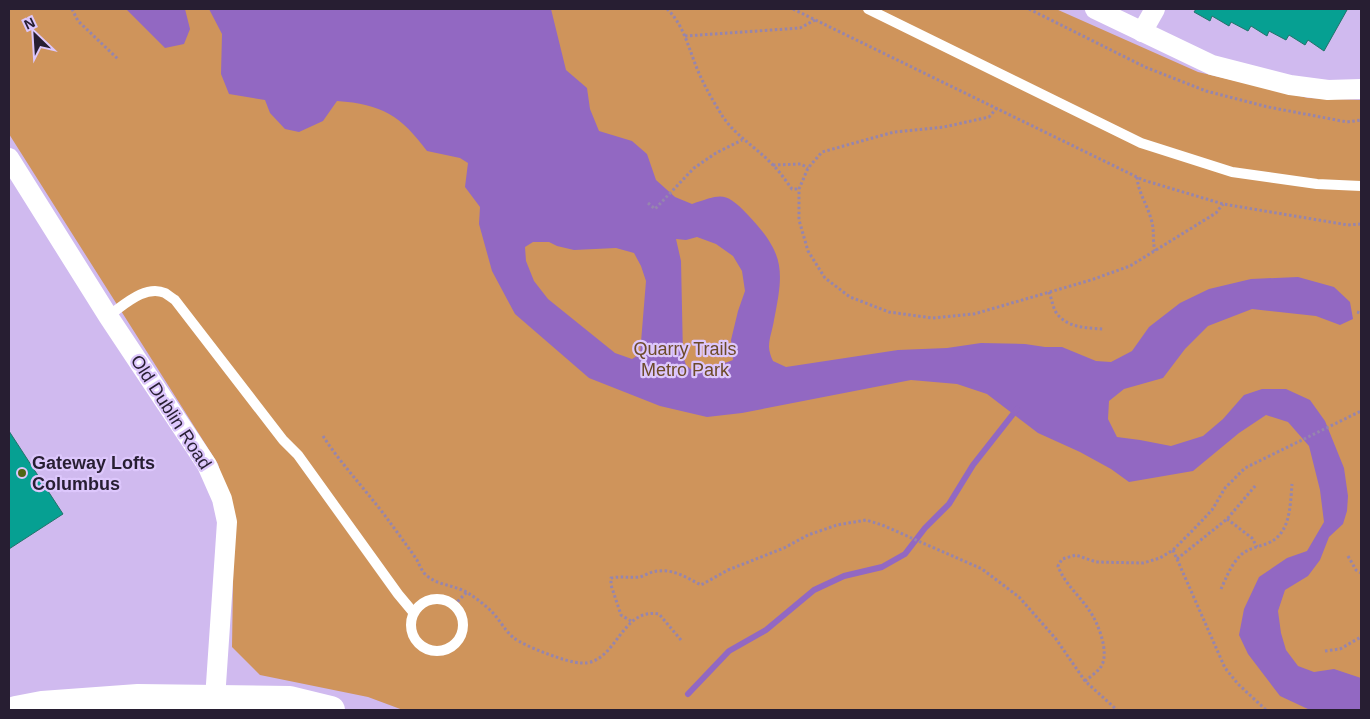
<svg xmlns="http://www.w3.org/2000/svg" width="1370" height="719" viewBox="0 0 1370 719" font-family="Arial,sans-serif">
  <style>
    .green { fill: #cf945b }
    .water { fill: #9268c2; fill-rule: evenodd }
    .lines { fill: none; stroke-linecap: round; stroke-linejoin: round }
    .stream { stroke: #9268c2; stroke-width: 6 }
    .building { fill: #06a092; stroke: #23736a }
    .path { stroke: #9685ae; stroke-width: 3; stroke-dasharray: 2.5 2.5; stroke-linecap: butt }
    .lane { stroke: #fff; stroke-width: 10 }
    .street { stroke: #fff; stroke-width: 20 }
    .primary { stroke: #fff; stroke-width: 28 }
    .poi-dot { fill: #506614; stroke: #ddc7fc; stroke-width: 2 }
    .labels { text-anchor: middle; stroke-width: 4.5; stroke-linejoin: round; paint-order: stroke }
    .park-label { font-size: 18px; fill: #6c4a28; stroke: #ddc7fc }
    .street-label { font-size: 18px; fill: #271e32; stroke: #ddc7fc }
    .poi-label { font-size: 18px; font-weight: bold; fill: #271e32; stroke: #ddc7fc; text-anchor: start }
  </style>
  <rect width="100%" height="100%" fill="#d0baef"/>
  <path class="green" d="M9,9H1056L1198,72L1308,98L1361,100V710H403L368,697L260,675L232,647L234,521L218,464L9,134Z"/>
  <g class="water">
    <path d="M126,9H185L190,29L184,44L165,48Z"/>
    <path d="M209,9H551L566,70L587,88L590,109L599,131L632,141L647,154L656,180L675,197L692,204C722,194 725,191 748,215C785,254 784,270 774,320C773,328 769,338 769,347C769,351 771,357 773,361L786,367L898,350L947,348L981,343L1025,344L1045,347H1062L1096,361L1111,362L1132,351L1149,327L1180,303L1209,289L1251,279L1298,277L1334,287L1350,302L1353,319L1340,325L1316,316L1252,309L1208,326L1185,349L1163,378L1124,389L1109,401L1108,419L1117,437L1140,440L1171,446L1203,436L1223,419L1244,395L1262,389H1286L1310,400L1325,421L1344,468L1348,496L1347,511L1343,524L1329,537L1320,560L1308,576L1285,590L1278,611L1281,633L1286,650L1298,666L1314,672L1334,669L1361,678V710H1310L1280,696L1248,654L1239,635L1244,609L1259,577L1287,558L1307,551L1324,522L1320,490L1309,446L1288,422L1266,415L1239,433L1193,471L1129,482L1111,469L1080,452L1038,433L987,394L957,384L911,380L742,413L707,417L660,406L589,378L515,314L492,271L479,224L480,207L465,187L468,163L460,158L427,151C401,116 382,104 337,101L323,121L299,132L285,129L270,113L265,100L229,94L221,74L222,34ZM697,237L716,244L733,256L742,271L745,291L738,311L731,340L733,360L706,370L694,372L686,365L683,356L681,261L676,239L686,240ZM533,242H549L557,246L574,250L616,248L634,253L641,266L646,281L640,354L632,359L615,353L548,299L534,281L526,261L525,247Z"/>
  </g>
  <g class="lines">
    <path class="stream" d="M688,694L729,651L766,630L814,590L844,576L882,567L905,554L925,528L949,504L973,465L1017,409"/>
  </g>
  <g class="building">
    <path d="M1196,9H1345L1347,10L1324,51L1308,40L1305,45L1289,35L1286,40L1269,31L1267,36L1251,26L1248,31L1231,22L1229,26L1212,16L1210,21L1194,12Z"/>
    <path d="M9,431L63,514L9,549Z"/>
  </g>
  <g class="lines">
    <g class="path">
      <path d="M72,9L78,21L119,60"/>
      <path d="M667,9C683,24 688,46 696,66C703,84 713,101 723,117C738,138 756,147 773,165C780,172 786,181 792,189H799"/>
      <path d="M793,9L1143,180L1223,204L1348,225L1361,224"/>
      <path d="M1029,9L1145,67L1206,91L1268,107L1347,122L1361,120"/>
      <path d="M685,36L800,28L815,20"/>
      <path d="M997,108L989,117L944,127L894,132L822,152L808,168L799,189V220L808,251L825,278L850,297L889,312L932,318L974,314L1091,280L1130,266L1216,213L1223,204"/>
      <path d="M773,165L801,164L808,168"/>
      <path d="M1137,177C1138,192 1147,204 1151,219C1155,230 1152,240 1155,251"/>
      <path d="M648,203L655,209L694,168L716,153L742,140"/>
      <path d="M1049,292C1052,299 1053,310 1058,315C1069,328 1088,328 1103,329"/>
      <path d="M1357,312L1361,313"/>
      <path d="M323,436C341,464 365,489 386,517C396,531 407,545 417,560C419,564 421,569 424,573C436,586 453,584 468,593C476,598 485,605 492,612C500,620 505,631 514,638C524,646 568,663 581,663C617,665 620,607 659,614L681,640"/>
      <path d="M1227,519L1252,538L1257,547"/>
      <path d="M1173,550L1225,668L1238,684L1266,710"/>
      <path d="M1348,556L1356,570L1361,573"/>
      <path d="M1177,559L1227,519L1256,485"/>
      <path d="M1221,589C1226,578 1232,563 1241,555C1247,549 1257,547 1266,544C1291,535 1290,506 1292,484"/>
      <path d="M454,605L467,592"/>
      <path d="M631,621L621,615L611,585V578C621,576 630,578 640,577C646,575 652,571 659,571C674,569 689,579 701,585L728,570L784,548L808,535L837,525L866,520L882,525L982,569L1019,597L1056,639L1085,681L1117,710"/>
      <path d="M1325,651L1340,649L1361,637"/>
      <path d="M1085,681C1090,677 1096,673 1100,668C1111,655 1098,622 1089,610C1079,595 1064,583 1058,566L1062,559L1076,555L1096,562L1143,563L1160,558L1173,550L1194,529L1212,510L1225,488L1245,468L1361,411"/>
    </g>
    <g class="lane">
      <path d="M868,9L1141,143L1232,172L1317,184L1361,186"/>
      <path d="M108,316C123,306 145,284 165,293C168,295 172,298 175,300L283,440L298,455L398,594L413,612"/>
      <circle cx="437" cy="625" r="26"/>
    </g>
    <g class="street">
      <path d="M1095,9L1212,65L1290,85L1328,90L1361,89"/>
      <path d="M1142,32L1155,9"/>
      <path d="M9,158L108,316L207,465L222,499L227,522L215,699"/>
    </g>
    <path class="primary" d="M16,710L42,705L138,698L290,700L331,710"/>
  </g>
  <circle class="poi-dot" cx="22" cy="473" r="5"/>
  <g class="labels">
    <g class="park-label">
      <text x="685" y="355">Quarry Trails<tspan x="685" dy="21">Metro Park</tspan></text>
    </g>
    <g class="street-label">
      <text transform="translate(171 412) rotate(57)" y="6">Old Dublin Road</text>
    </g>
    <g class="poi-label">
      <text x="32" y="469">Gateway Lofts<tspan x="32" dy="21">Columbus</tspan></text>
    </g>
  </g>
  <rect width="1370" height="719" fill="none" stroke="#271e32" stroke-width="20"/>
  <g transform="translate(35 35) rotate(335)" stroke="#ddc7fc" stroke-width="4" paint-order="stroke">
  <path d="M0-4L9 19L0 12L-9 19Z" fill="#271e32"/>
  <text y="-8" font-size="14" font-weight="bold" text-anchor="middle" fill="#271e32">N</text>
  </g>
</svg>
